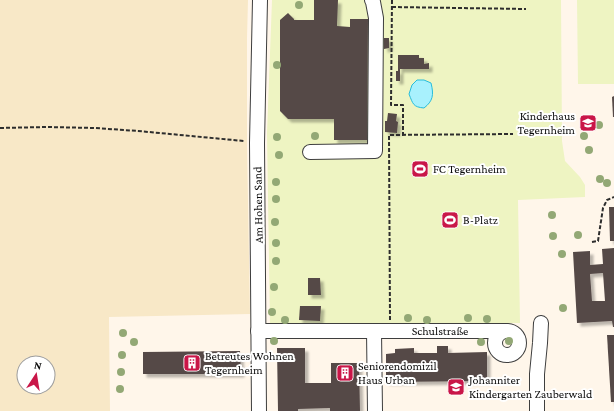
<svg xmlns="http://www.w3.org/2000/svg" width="614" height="411" viewBox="0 0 614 411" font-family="'Crimson Pro',serif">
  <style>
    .farmland { fill: #f8e8c7; fill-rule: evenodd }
    .pitch { fill: #eef4c2 }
    .water { fill: #a8f1fd; stroke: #27bddb }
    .building { fill: #554947; fill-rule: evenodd; filter: url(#shadow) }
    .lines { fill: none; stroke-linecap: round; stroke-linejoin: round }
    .minor-casing { stroke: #3e3e3e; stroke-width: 16 }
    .path { stroke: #2d2d2d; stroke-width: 2; stroke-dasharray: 4 2; stroke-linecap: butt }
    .minor { stroke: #fff; stroke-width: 14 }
    .tree { fill: #93a875 }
    .labels { text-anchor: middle; stroke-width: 4; stroke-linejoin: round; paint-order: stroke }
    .poi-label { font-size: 12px; fill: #0b0b0b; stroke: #fff; text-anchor: start }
    .street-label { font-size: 12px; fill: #0b0b0b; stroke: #fff }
  </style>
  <defs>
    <filter id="shadow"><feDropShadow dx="3.5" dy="3.5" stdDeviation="1" flood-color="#0004"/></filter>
  </defs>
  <rect width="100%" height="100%" fill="#fff6ea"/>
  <path class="farmland" d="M0,0H248L247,38V146L250,314L109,317L110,411H0ZM24,363H48V387H24Z"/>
  <g class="pitch">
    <path d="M272,0H561L562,141L565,161L580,177L585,185V197L518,200L520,323L270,324L267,133Z"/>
    <path d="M577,0H614V84H578Z"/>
  </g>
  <path class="water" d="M417,80H424L431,83C434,95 433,101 424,108C413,107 413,104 409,94L412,85Z"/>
  <g class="building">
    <path d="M314,0H338L337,26L350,27V19H368L367,140H334V119H288L280,111V20L288,13L294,19V20H314Z"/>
    <path d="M384,38H389V48L384,49Z"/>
    <path d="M398,55H419V58H424V64L429,63V69H400V81H396V71H398Z"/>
    <path d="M614,96V117H613L612,97Z"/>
    <path d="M388,113L397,114L396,121L398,122L397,133L385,132V121H387Z"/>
    <path d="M609,207H614V241H610Z"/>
    <path d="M614,248V327H613L612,321L577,323L573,252L590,251V265L603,264L602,249ZM603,273L605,301H592L590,274Z"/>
    <path d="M308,278H320L321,295H308Z"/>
    <path d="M300,306H321L320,321L299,320Z"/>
    <path d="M607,335H614V402H611Z"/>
    <path d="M437,346H448V353L487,352V381L386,382V354L395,353V349L414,348V353H437Z"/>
    <path d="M277,348H305V383H331V363H359L360,411H330V408L298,409V411H278Z"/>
    <path d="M240,351L241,374H143V352Z"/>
  </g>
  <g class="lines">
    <g class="minor-casing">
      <g id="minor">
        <path d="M310,152L375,151L376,18L373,2L372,0"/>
        <path d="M258,331H506"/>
        <path d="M374,331L375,411"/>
        <circle cx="507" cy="343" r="12"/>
        <path d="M259,411L257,143L260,0"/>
        <path d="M537,411V374L540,343L541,323"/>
      </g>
    </g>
    <g class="path">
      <path d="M392,0L391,105H403V135"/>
      <path d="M392,7L526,9"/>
      <path d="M0,128L46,127L95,128L138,131L244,141"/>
      <path d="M592,242L598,241L603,208L607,200L614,197"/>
      <path d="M390,320L389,135L513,134"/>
    </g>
    <use href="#minor" class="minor"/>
  </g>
  <g class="tree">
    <circle cx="299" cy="5" r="4"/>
    <circle cx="277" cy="65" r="4"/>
    <circle cx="590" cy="125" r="4"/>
    <circle cx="599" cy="125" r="4"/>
    <circle cx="315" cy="136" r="4"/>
    <circle cx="584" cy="136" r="4"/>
    <circle cx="277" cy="137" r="4"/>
    <circle cx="589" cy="150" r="4"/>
    <circle cx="279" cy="155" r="4"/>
    <circle cx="600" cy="179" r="4"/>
    <circle cx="276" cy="182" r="4"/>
    <circle cx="607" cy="183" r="4"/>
    <circle cx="276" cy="199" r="4"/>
    <circle cx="552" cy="215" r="4"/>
    <circle cx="275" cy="222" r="4"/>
    <circle cx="578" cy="235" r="4"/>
    <circle cx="553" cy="236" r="4"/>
    <circle cx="276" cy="243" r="4"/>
    <circle cx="562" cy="254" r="4"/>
    <circle cx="276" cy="261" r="4"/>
    <circle cx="274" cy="287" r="4"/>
    <circle cx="563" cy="308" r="4"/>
    <circle cx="272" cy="312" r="4"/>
    <circle cx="408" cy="318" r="4"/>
    <circle cx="468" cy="318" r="4"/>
    <circle cx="487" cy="319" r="4"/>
    <circle cx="285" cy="320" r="4"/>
    <circle cx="427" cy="320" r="4"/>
    <circle cx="123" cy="333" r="4"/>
    <circle cx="274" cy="341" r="4"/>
    <circle cx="509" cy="341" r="4"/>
    <circle cx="134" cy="342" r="4"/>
    <circle cx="481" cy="342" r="4"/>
    <circle cx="122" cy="355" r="4"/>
    <circle cx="121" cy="372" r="4"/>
    <circle cx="120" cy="389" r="4"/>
  </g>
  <defs>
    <g id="school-square" transform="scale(0.9)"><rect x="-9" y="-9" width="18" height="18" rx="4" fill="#c91648" stroke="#fff"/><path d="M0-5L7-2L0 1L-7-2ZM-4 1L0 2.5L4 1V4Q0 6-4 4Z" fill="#fff"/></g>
    <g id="stadium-square" transform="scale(0.9)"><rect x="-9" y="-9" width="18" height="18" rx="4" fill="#c91648" stroke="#fff"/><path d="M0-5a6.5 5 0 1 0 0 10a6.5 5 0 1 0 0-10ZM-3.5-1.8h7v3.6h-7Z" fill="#fff"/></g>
    <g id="building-square" transform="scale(0.9)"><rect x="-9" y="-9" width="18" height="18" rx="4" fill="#c91648" stroke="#fff"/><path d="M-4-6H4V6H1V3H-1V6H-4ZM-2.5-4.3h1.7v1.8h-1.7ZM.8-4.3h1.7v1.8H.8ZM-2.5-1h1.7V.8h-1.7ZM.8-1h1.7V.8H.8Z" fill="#fff"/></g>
  </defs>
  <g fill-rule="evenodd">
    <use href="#school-square" x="588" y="123"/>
    <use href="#stadium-square" x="420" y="169"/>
    <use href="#stadium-square" x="450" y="220"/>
    <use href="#building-square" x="192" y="363"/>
    <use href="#building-square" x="345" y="373"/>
    <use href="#school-square" x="456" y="387"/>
  </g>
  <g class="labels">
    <g class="poi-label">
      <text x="575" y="120" text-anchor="end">Kinderhaus<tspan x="575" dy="14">Tegernheim</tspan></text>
      <text x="433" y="173">FC Tegernheim</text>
      <text x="463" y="224">B-Platz</text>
      <text x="205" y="360">Betreutes Wohnen<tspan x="205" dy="14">Tegernheim</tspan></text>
      <text x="358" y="370">Seniorendomizil<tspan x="358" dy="14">Haus Urban</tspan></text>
      <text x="469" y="384">Johanniter<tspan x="469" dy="14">Kindergarten Zauberwald</tspan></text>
    </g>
    <g class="street-label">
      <text transform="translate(258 205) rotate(-91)" y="4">Am Hohen Sand</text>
      <text x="440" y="335">Schulstraße</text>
    </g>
  </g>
  <g transform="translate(36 375) rotate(12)"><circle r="19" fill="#ffffff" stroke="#9d9d9d"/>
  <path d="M0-3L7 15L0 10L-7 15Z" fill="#c91648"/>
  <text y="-6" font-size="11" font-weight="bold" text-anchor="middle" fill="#0b0b0b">N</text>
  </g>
</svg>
